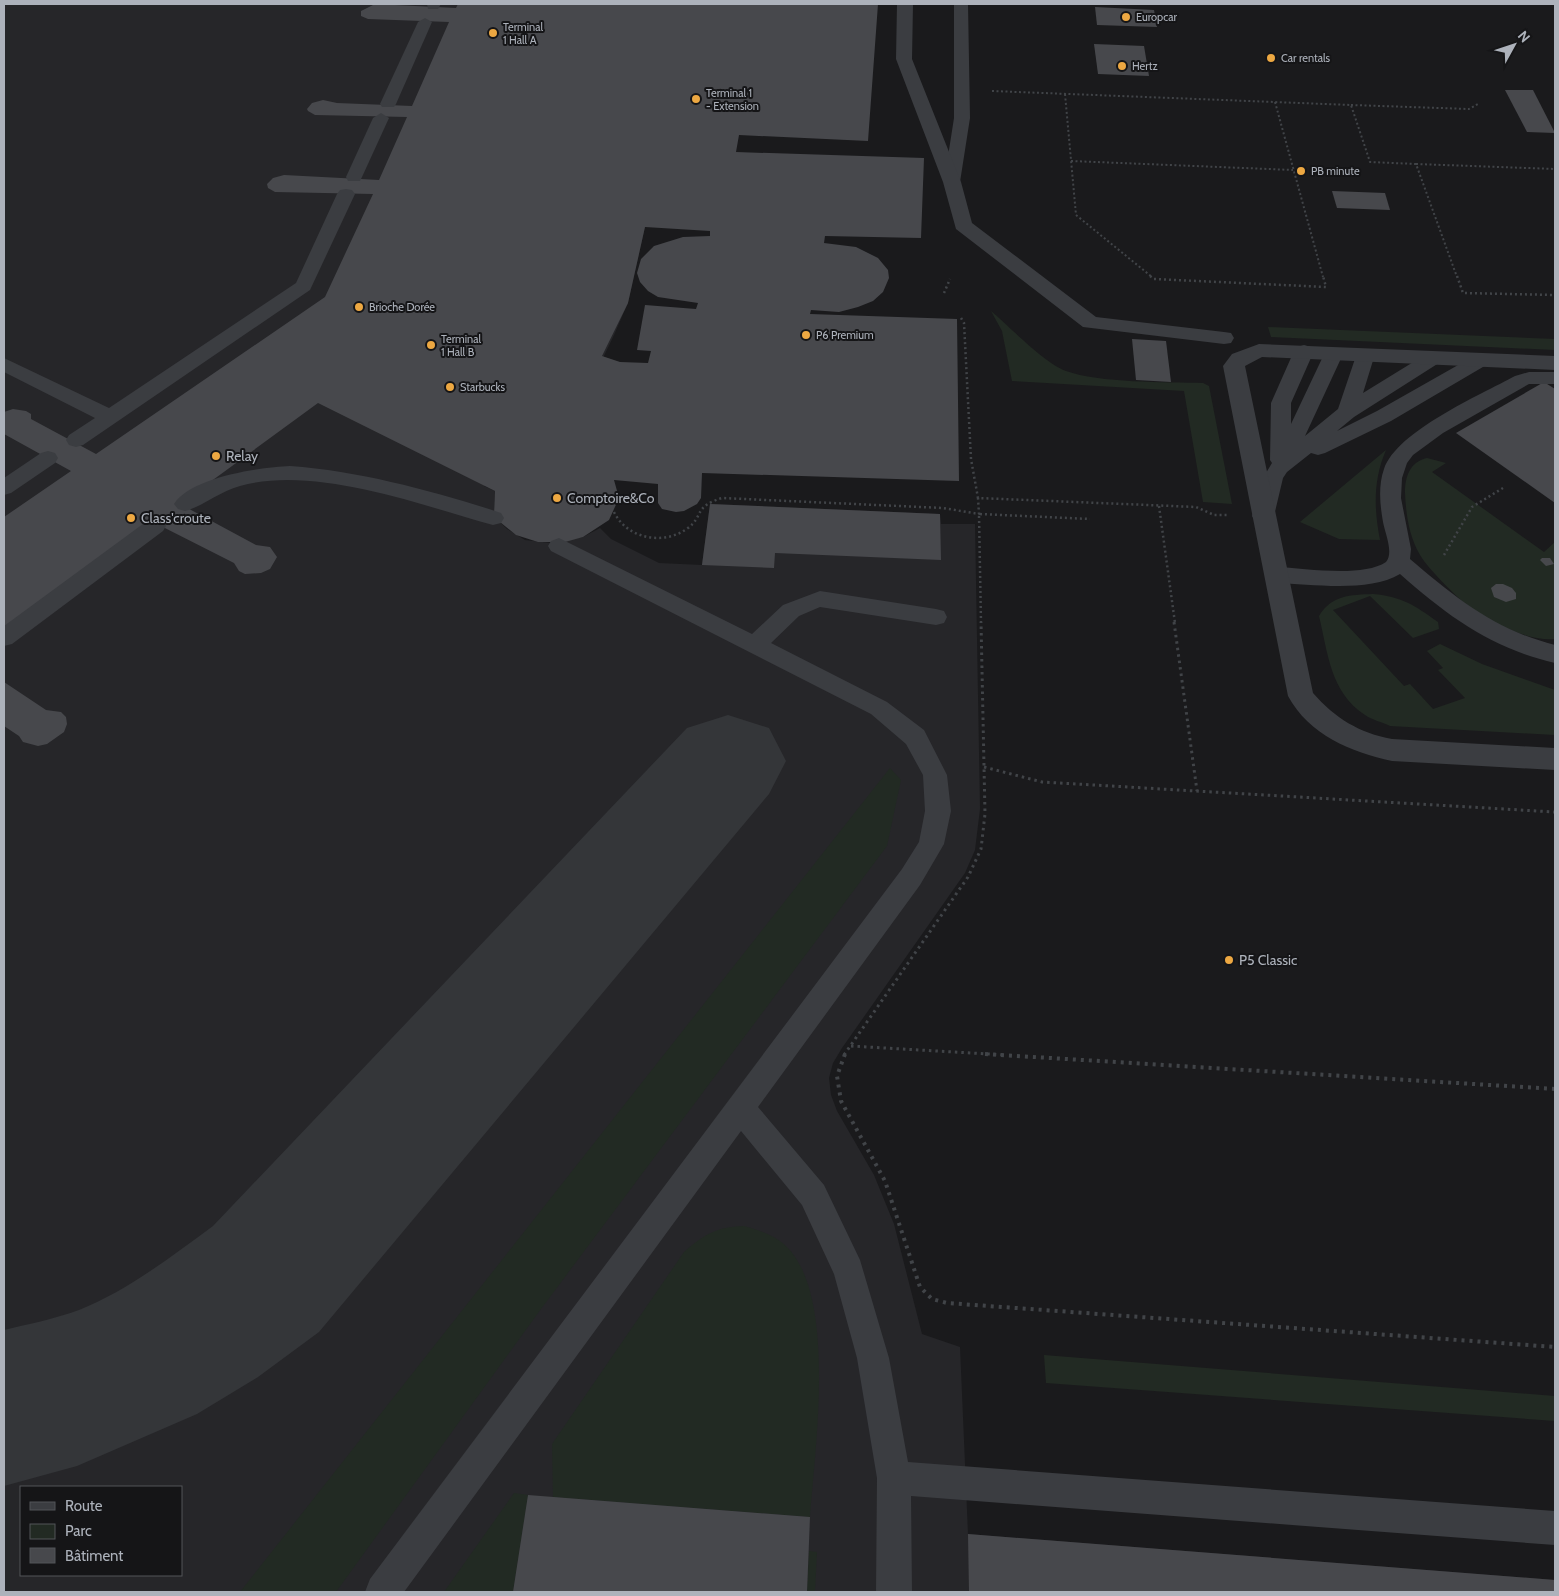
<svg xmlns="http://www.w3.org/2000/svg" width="1559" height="1596" viewBox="0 0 1559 1596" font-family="Cabin,sans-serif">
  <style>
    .built { fill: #262629; fill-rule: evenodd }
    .green { fill: #222a23 }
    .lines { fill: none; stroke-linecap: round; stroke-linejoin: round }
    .taxiway { fill: #343639; fill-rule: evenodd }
    .building { fill: #47484c; fill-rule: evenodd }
    .path-far3 { stroke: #414448; stroke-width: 2; stroke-dasharray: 2 2.5; stroke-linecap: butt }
    .path-far2 { stroke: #414448; stroke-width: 2.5; stroke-dasharray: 2 3; stroke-linecap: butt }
    .path-far1 { stroke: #414448; stroke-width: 3; stroke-dasharray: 2.5 4; stroke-linecap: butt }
    .path { stroke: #414448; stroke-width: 4; stroke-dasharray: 3 5; stroke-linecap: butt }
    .service { fill: #3b3d41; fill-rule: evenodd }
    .minor { fill: #3b3d41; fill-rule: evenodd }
    .poi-dot { fill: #eda842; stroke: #151517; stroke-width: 2 }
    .labels { text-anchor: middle; stroke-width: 4; stroke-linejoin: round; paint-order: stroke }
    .far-poi-label { font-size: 11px; fill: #adb2bb; stroke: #151517; text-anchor: start }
    .poi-label { font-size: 14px; fill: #adb2bb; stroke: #151517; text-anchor: start }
  </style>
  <rect width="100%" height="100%" fill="#1a1a1c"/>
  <path class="built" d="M4,4H553L537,47L659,143L645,227L628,303L614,335L581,404L484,486L495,491L494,514L500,522L507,529L525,540L551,543L583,537L600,528L611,539L659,563L702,565L710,504L940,514L941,524H975L980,809L975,850L965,873L842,1048L833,1063L829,1078L831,1095L837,1111L874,1175L894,1224L922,1334L960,1347L968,1534L1555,1580V1592H4ZM21,1487H181V1575H21Z"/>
  <g class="green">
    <path d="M991,311C1010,327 1044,363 1066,371C1099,383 1166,382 1203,383L1209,386L1232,504L1203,502L1184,391L1012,381L1002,331Z"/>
    <path d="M1268,327L1555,339V350L1271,337Z"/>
    <path d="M1386,450C1373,480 1374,509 1380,540L1339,539L1300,522Z"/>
    <path d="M1427,458L1446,463L1432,472L1544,552L1555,542V639C1532,642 1497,625 1476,612C1463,604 1428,569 1420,555C1409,536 1406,515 1405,493C1405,476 1410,462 1427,458Z"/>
    <path d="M1373,594C1403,597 1414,605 1438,622L1439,629L1413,638L1370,596L1333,610L1404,686L1410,684L1433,709L1465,698L1438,670L1443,668L1427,651L1440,644L1482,664L1555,690V735L1390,726C1382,722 1372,720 1365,715C1330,692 1328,653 1319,616C1332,595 1350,595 1373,594Z"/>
    <path d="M890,768L901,780L887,846L541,1309L336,1592H240Z"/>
    <path d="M744,1226C765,1232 783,1238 795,1257C834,1314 815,1449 810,1517L553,1497L552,1444L684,1252C705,1234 716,1227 744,1226Z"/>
    <path d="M1044,1355L1555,1396V1421L1046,1383Z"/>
    <path d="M514,1493L528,1495L513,1592H444Z"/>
    <path d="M809,1551L817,1552L815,1592H807Z"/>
  </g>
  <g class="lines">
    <path class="taxiway" d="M728,715L769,728L786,761L769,794L319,1332L258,1377L197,1414L77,1466L4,1486V1330C29,1324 54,1319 79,1310C127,1291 172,1256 213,1226L687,728Z"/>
  </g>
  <g class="building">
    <path d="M375,4L456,8L458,4H878L868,141L739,135L736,152L924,158L921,238L825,236L824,243L856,247L878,258L888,270L889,278L883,292L873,301L858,307L839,312L811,310L810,314L957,319L959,481L702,473L701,498L697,504L684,511L676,512L662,509L658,503V484L614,480L619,498L609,520L583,537L565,542H538L516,535L500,522L494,514L495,491L318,403L180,504L256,545L270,547L277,557L270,569L261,573L245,574L239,571L234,563L155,523L4,633V517L71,471L4,434V412L13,409L26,411L31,414V419L96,454L325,297L373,194L275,192L268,188L267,184L273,178L284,175L379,180L407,117L315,115L308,111L307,109L312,103L323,100L337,103L412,106L449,22L368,19L361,16V11ZM645,227L710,231V236L683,237L654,246L641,259L637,273L640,282L648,291L658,297L698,303L696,309L645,305L637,350L651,351L648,363L620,362L602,356L628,303Z"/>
    <path d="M1095,7L1154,10L1157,27L1097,25Z"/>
    <path d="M1094,44L1144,46L1149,76L1098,74Z"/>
    <path d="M1505,90H1533L1555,133L1527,132Z"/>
    <path d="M1332,191L1385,193L1390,210L1337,208Z"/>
    <path d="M1132,339L1166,341L1171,382L1136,380Z"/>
    <path d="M1544,382L1555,389V503L1456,433Z"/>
    <path d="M710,504L940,514L941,560L775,553L774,568L702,565Z"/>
    <path d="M1542,558H1550L1554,564L1546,566L1540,560Z"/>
    <path d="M1496,584H1503L1512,588L1516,593V599L1506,602L1494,597L1491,588Z"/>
    <path d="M4,682L46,710L61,712L66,717L67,724L64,732L47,744L38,746L23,742L19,736L4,726Z"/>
    <path d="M528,1495L810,1517L807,1592H513Z"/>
    <path d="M968,1534L1555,1580V1592H969Z"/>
  </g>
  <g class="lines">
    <g class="path-far3">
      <path d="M992,91L1351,105L1370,162L1416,164L1457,277"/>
      <path d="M1065,94L1076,215L1152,277"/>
      <path d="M1275,102L1323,277"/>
      <path d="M1351,105L1469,109L1478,104"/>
      <path d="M1071,161L1293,170"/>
      <path d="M1416,164L1555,169"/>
    </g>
    <g class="path-far2">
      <path d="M1150,276L1154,279L1326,287L1323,276"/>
      <path d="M1457,276L1463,293L1555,295"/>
      <path d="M944,293L950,279"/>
      <path d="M961,318L964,323L971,459L978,498"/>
      <path d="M1159,506L1175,623"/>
      <path d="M614,512C627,539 664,546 688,528C704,516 693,507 722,498L943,508L979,514L978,498L1196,507L1214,515H1229"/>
      <path d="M1444,555L1472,507L1503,488"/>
      <path d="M981,623L979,514L1090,519"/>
    </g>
    <g class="path-far1">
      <path d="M1174,622L1197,791"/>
      <path d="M984,767L1042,782L1555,812"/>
      <path d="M851,1046L1006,1055"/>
      <path d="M844,1055L968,877L981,849L985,814L981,622"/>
    </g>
    <g class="path">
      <path d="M845,1054L837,1076L841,1101L885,1181L920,1287L932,1299L947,1303L1555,1347"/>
      <path d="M985,1054L1555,1089"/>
    </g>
    <g class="service">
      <path d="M427,4H441L438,9H428Z"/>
      <path d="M954,4H968L970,118L960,182L958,186H946L944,182L954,118Z"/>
      <path d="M425,18L432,22L396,104L394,107H382L380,104L418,22Z"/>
      <path d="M381,113L389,118L362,177L360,181H348L346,177L373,118Z"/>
      <path d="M346,189L352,190L355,194L310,290L83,445L76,447L69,445L66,440L69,435L95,418L4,372V358L109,408L296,283L337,194L340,190Z"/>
      <path d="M1304,345L1311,347L1314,351L1291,403V424L1327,348H1341L1344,352L1305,436L1338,409L1358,350H1372L1375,354L1363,393L1428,353H1442L1445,357L1442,361L1354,417L1337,431L1377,411L1474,356L1481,354L1488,356L1491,360L1488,364L1391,421L1325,453L1318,455L1311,453L1287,472L1283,478L1274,516L1271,521L1263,523L1255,521L1252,516L1263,478L1272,463L1270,460L1271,403L1294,351L1297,347Z"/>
      <path d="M1529,372H1555V384H1529L1443,433L1413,455L1407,463L1402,478L1401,498L1411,549L1410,559C1456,598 1495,630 1555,645V663C1491,648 1449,617 1400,574C1368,593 1312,584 1276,583L1268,581L1265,575L1268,569L1276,567C1304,568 1362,578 1386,562C1394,553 1385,533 1383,522C1380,505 1378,486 1384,469C1397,431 1480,395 1515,376Z"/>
      <path d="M48,451L55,453L58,458L55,463L11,493L4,495V478L41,453Z"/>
      <path d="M290,466C358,471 425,489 489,509L501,513L504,518L501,523L493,525C420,505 315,465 240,486C220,491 204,506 185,511L178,509L174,504C191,477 261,467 290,466Z"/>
      <path d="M155,519L163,521L166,526L163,531L12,644L4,646V626L147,521Z"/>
      <path d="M559,538L752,634L783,605L820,591L936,609L944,611L947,617L944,623L936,625L820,607L799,616L771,643L887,702L924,730L947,775L951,811L944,844L920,885L758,1107L824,1185L860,1260L889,1358L908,1462L1555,1511V1545L911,1496L912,1592H876L877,1478L857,1358L834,1274L802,1205L741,1131L404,1592H365L370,1579L902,869L919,842L925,811L923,775L906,744L871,714L551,551L548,546L551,541Z"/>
    </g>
    <g class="minor">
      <path d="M897,4H913L912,59L961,182L972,223L1096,317L1224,332L1231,333L1234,338L1231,343L1224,344L1083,327L956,229L943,182L896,59Z"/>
      <path d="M1259,344L1555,356V370L1262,357L1245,366L1313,693C1335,718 1359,733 1392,739L1555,748V770L1392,761C1351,752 1309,735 1288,696L1223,366L1232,354Z"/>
    </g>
  </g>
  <g class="poi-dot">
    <circle cx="1126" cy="17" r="5"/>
    <circle cx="493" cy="33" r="5"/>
    <circle cx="1271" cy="58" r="5"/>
    <circle cx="1122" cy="66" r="5"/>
    <circle cx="696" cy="99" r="5"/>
    <circle cx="1301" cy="171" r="5"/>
    <circle cx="359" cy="307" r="5"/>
    <circle cx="806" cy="335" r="5"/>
    <circle cx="431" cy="345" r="5"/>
    <circle cx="450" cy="387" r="5"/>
    <circle cx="216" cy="456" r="5"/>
    <circle cx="557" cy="498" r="5"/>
    <circle cx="131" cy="518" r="5"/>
    <circle cx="1229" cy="960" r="5"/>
  </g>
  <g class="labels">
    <g class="far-poi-label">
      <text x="1136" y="21">Europcar</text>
      <text x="503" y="31">Terminal<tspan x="503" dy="13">1 Hall A</tspan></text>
      <text x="1281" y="62">Car rentals</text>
      <text x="1132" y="70">Hertz</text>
      <text x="706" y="97">Terminal 1<tspan x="706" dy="13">- Extension</tspan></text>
      <text x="1311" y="175">PB minute</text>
      <text x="369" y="311">Brioche Dorée</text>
      <text x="816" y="339">P6 Premium</text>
      <text x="441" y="343">Terminal<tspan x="441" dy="13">1 Hall B</tspan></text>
      <text x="460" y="391">Starbucks</text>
    </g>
    <g class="poi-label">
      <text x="226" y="461">Relay</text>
      <text x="567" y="503">Comptoire&amp;Co</text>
      <text x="141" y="523">Class'croute</text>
      <text x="1239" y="965">P5 Classic</text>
    </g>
  </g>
  <rect width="1559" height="1596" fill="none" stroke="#adb2bb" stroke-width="10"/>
  <rect x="20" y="1486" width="162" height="90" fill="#151517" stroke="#525459"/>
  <rect x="30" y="1502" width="25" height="8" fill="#3b3d41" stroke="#525459"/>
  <text x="65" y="1511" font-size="15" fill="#adb2bb">Route</text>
  <rect x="30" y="1524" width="25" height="15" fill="#222a23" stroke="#525459"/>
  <text x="65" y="1536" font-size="15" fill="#adb2bb">Parc</text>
  <rect x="30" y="1548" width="25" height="15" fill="#47484c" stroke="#525459"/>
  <text x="65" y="1561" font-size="15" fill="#adb2bb">Bâtiment</text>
  <g transform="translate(1514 45) rotate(50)" stroke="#151517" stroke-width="4" paint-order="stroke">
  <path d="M0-4L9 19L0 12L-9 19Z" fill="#adb2bb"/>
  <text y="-8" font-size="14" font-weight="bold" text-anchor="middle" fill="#adb2bb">N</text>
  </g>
</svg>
